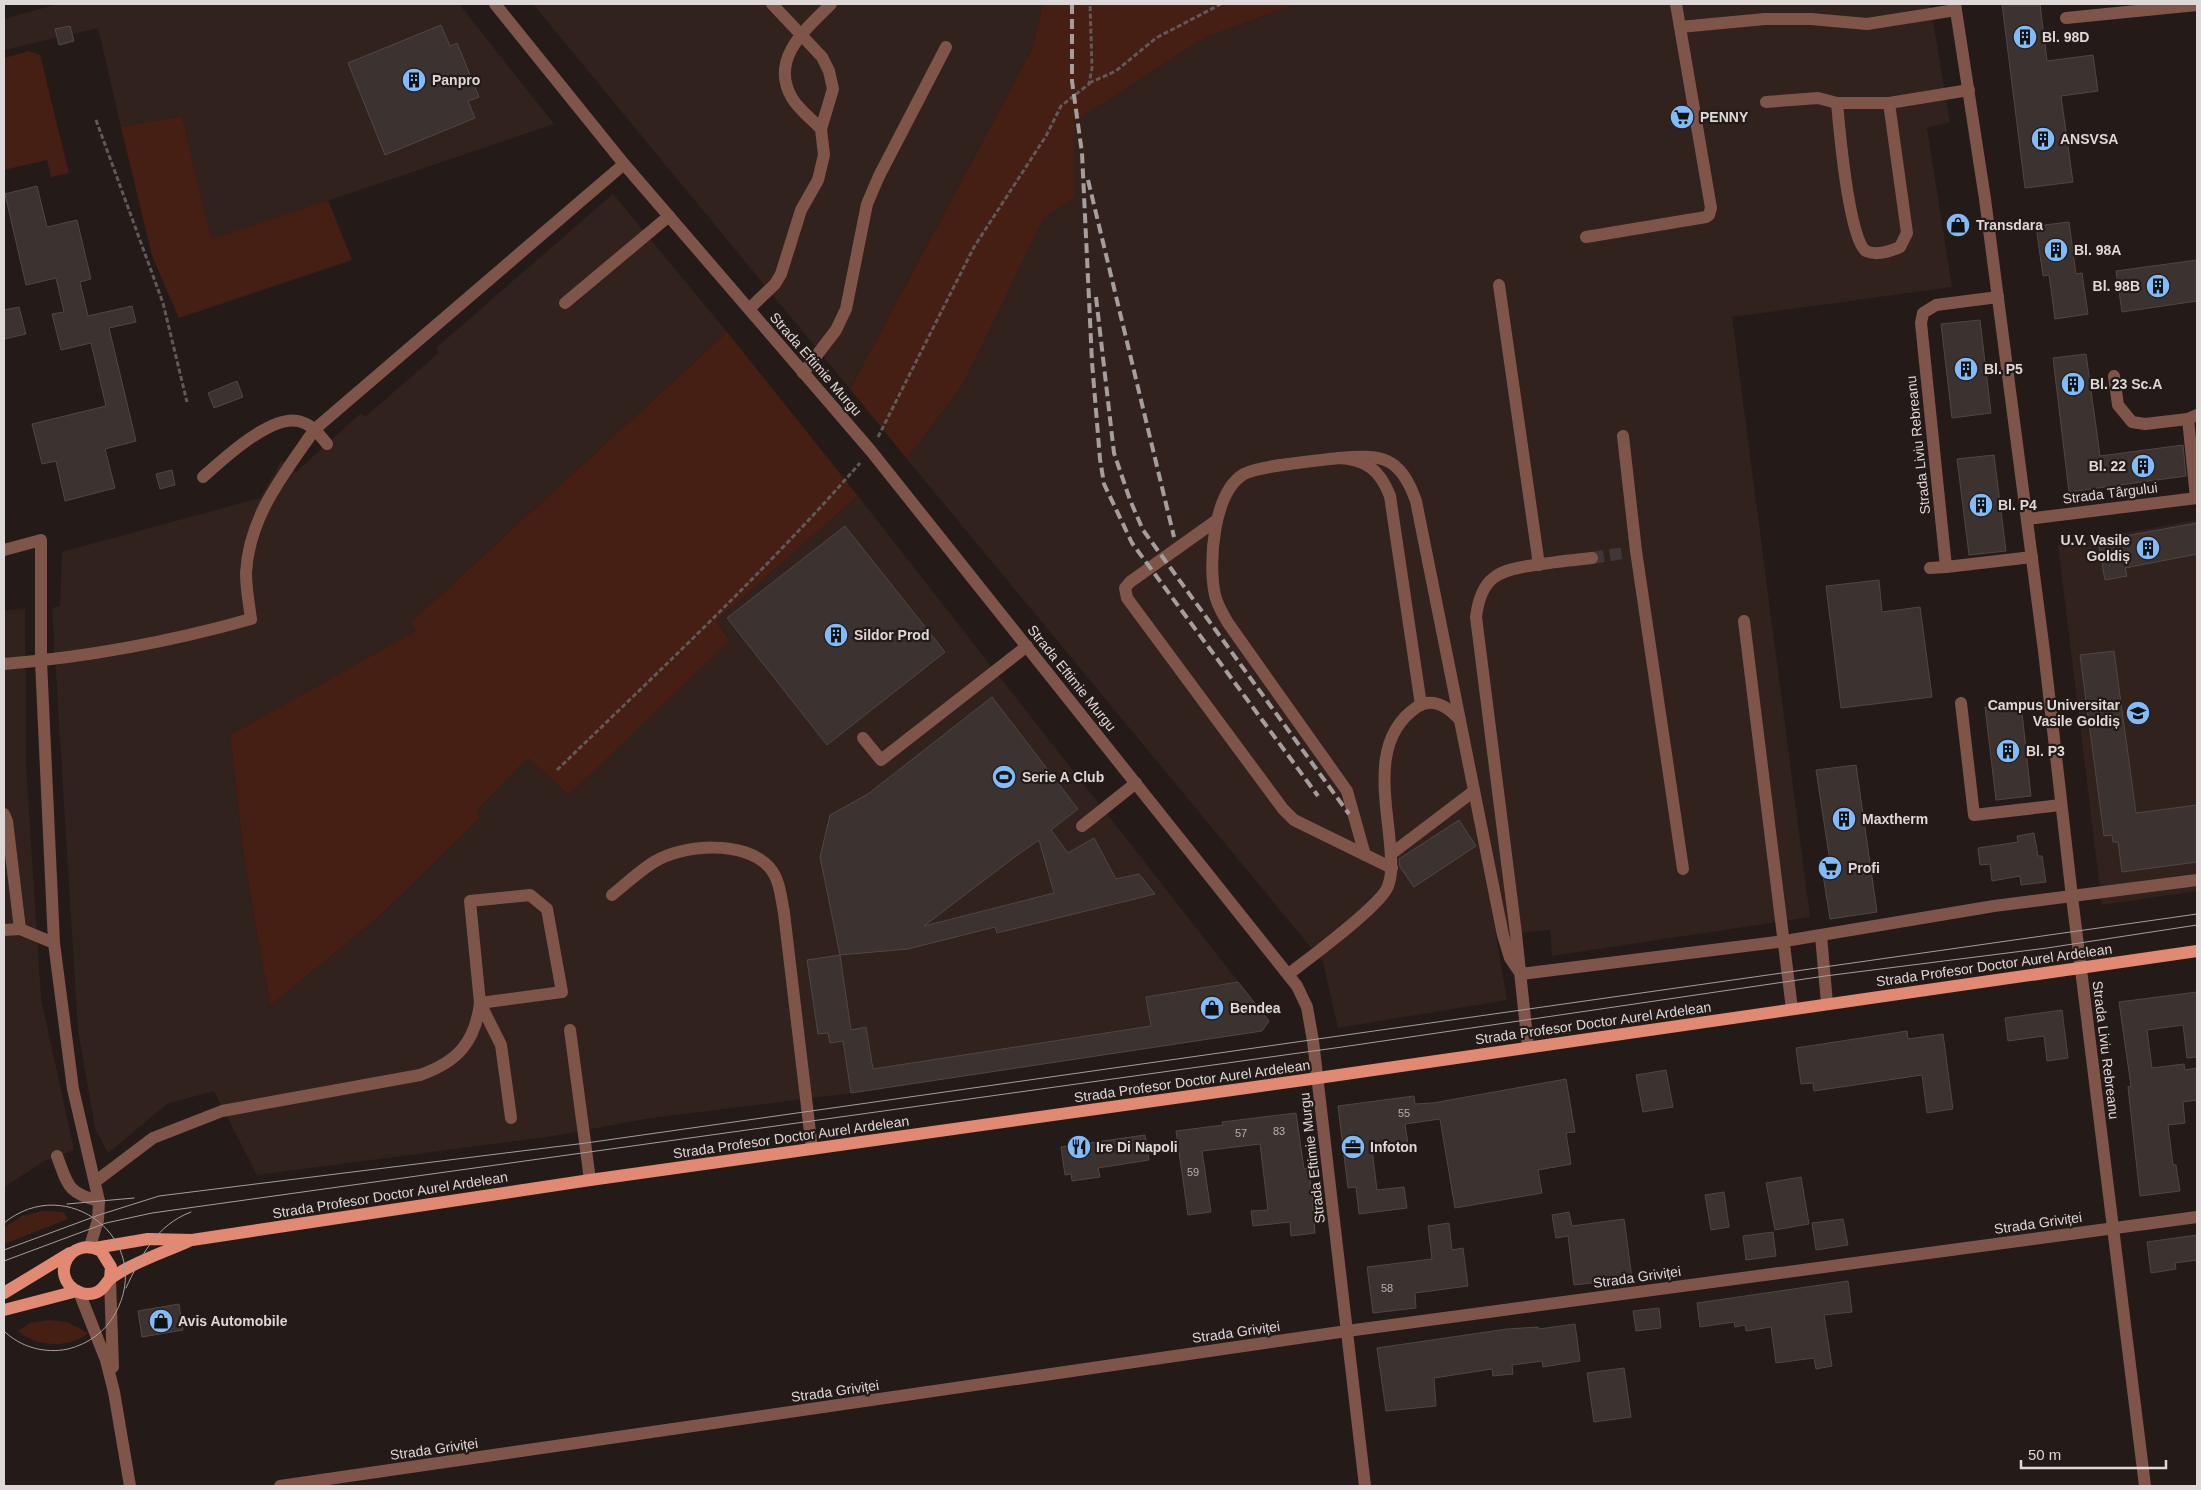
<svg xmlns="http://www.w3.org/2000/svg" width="2201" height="1490" viewBox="0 0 2201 1490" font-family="Helvetica,sans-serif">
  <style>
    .built { fill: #31221e }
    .green { fill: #451e14 }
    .building { fill: #3c3331; stroke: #504643; fill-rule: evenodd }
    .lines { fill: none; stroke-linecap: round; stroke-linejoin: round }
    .minor-tunnel { stroke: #403736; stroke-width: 12; stroke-dasharray: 12 6; stroke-linecap: butt }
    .path { stroke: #615957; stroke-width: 3; stroke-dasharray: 5 2.5; stroke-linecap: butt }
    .minor { stroke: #7f5449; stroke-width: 12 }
    .major { stroke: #e28973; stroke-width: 12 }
    .tram { stroke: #a59e9d; stroke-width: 1 }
    .rail { stroke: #a59e9d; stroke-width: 4; stroke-dasharray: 10 5; stroke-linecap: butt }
    .labels { text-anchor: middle; stroke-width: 4.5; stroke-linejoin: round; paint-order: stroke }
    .number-label { font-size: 11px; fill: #b6afae }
    .poi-label { font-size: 14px; font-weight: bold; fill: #ded8d7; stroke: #241b19; text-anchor: start }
    .street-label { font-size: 14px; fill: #ded8d7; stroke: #241b19 }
  </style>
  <rect width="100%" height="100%" fill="#241b19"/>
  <g class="built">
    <path d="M58,4H459L554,124L211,240L182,116L121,127L98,28L4,50V19Z"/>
    <path d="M533,4H1043L1031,51L850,389Z"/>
    <path d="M1297,4H1930L1950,122L1927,128L1952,287L1732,317L1810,917L1552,956L1550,930L1496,935L1507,1000L1338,1028L1323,962L907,459L962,386L1044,217L1074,198V122L1204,38Z"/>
    <path d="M613,194L727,332L411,622L417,631L230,735L244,859L270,1006L381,915L481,817L476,811L528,758L569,795L730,639L716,621L858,496L1269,1021L1262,1031L851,1093L651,1118L547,1137L257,1175L214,1091L167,1104L108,1153L95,1128L78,1030L52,608L60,606L62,552L260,498L282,460L296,472L361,413L365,417L439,353L436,348Z"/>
    <path d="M2197,520V891L2102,905L2058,545Z"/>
    <path d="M25,609L26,765L41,998L74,1150L46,1160L4,1187V611Z"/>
  </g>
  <g class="green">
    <path d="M1043,4H1297L1204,38L1074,122V198L1044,218L962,386L907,459L850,389L1031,51Z"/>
    <path d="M29,51L40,55L69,173L51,177L47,160L4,170V58Z"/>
    <path d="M182,116L211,239L328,200L352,260L179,318L152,256L121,127Z"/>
    <path d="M727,332L858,496L716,621L730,640L569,795L528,758L476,811L481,817L381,915L270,1006L244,859L230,735L416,631L411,622Z"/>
    <path d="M42,1211L63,1212L68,1219L4,1244L5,1227L22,1216Z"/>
    <path d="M49,1320L67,1322L88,1333C70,1349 35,1347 18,1331L30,1323Z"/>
  </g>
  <g class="building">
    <path d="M2002,4H2040L2047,61L2093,55L2098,91L2061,96L2073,182L2025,188Z"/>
    <path d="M441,25L450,46L457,43L479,97L468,101L475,118L385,155L348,63Z"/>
    <path d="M70,26L74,41L59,45L55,29Z"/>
    <path d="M37,186L47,227L77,220L91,279L80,282L88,316L132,306L136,322L109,328L136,441L105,449L115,488L65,501L56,461L42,464L32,424L106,406L91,343L61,350L52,314L64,312L56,278L26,285L5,194Z"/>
    <path d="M2069,222L2076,274L2082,273L2088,314L2055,319L2049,275L2043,276L2036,226Z"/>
    <path d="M2197,260V301L2122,312L2116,271Z"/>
    <path d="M19,307L26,334L4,339V310Z"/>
    <path d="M1980,320L1991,413L1952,418L1941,324Z"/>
    <path d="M2086,354L2100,456L2183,445L2186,476L2069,492L2053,358Z"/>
    <path d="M237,381L243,397L214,408L208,393Z"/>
    <path d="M1994,455L2006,551L1969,555L1957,459Z"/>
    <path d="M172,470L175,485L160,489L156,474Z"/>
    <path d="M2197,523V554L2125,568L2127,576L2105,580L2098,541Z"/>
    <path d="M845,526L945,652L827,745L727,618Z"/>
    <path d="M1879,580L1882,612L1920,607L1932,697L1841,708L1826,586Z"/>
    <path d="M2114,651L2136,813L2197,805V862L2122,872L2118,842H2113L2112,835L2104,836L2080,655Z"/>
    <path d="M992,697L1078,809L1051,830L1068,853L1094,838L1116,879L1139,874L1155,894L997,933L995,927L908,949L840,955L820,857L830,815L868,794ZM1039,840L1054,893L924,926L1016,856Z"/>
    <path d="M2021,703L2031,796L1996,800L1985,707Z"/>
    <path d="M1856,765L1877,912L1830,919L1822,869L1831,868L1816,770Z"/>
    <path d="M1459,820L1476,846L1414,887L1400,867L1399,859Z"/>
    <path d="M2034,833L2038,856H2042L2046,882L2021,885L2020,876L1992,881L1990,864L1980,865L1978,848L2018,842L2017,836Z"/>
    <path d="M840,955L851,1030L866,1027L873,1069L1151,1026L1146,997L1238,982L1269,1021L1262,1031L851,1093L843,1041L830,1043L828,1033L818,1034L807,960Z"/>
    <path d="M2197,992V1057L2187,1058L2183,1025L2147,1030L2152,1068L2184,1064L2185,1070L2197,1068V1100L2183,1102L2185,1123L2168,1125L2173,1165H2176L2180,1191L2140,1196L2128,1087L2131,1086L2119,1002Z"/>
    <path d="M2062,1010L2068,1058L2047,1061L2044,1036L2008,1041L2005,1018Z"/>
    <path d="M1907,1031L1908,1039L1943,1034L1953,1109L1927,1113L1922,1075L1814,1091L1813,1083L1801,1084L1796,1048Z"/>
    <path d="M1666,1070L1673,1107L1643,1112L1636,1075Z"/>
    <path d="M1566,1079L1575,1132L1566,1133L1571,1164L1538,1170L1542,1193L1455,1208L1440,1119L1405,1124L1408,1144L1372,1149L1377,1190L1404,1187L1407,1208L1359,1214L1356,1187L1348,1188L1338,1106L1414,1096L1415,1104L1433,1103Z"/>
    <path d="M1296,1113L1304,1169L1308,1168L1312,1191L1315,1233L1291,1236L1290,1222L1253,1226L1251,1211L1268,1210L1260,1144L1202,1151L1211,1212L1188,1215L1176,1131L1223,1125L1222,1122Z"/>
    <path d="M1145,1135L1149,1160L1098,1168L1100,1177L1072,1181L1071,1174L1065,1175L1061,1147Z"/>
    <path d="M1801,1177L1809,1224L1775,1230L1766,1183Z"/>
    <path d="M1724,1192L1729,1227L1711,1230L1705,1195Z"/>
    <path d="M1569,1212L1572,1226L1624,1219L1632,1278L1574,1285L1568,1236L1556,1238L1552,1215Z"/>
    <path d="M1843,1219L1848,1245L1816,1250L1812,1223Z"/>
    <path d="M1449,1223L1452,1250L1463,1248L1468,1286L1415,1293L1416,1308L1373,1313L1367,1267L1432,1259L1428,1226Z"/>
    <path d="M1773,1232L1776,1256L1746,1260L1743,1236Z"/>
    <path d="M2197,1235V1260L2175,1263L2176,1269L2151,1273L2147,1242Z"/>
    <path d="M1848,1281L1852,1312L1824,1315L1832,1366L1816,1369L1814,1358L1776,1363L1771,1327L1746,1331L1745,1325L1735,1327L1734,1322L1700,1327L1697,1303Z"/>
    <path d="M179,1304L183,1330L142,1337L138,1311Z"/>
    <path d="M1659,1308L1661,1328L1636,1331L1633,1311Z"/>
    <path d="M1575,1324L1580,1361L1543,1367L1542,1361L1512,1365L1513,1374L1493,1376L1492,1369L1434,1378L1436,1406L1386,1411L1377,1348L1507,1329L1538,1327L1539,1329Z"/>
    <path d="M1624,1368L1631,1417L1594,1422L1587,1373Z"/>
  </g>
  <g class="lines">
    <path class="minor-tunnel" d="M1592,558L1624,553"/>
    <g class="path">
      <path d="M1089,83L1116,71L1156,38L1221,4"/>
      <path d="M96,120L163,303L187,402"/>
      <path d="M878,437L974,247L1046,136L1061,106L1089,84L1092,68L1090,4"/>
      <path d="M557,770C660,670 766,571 860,463"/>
    </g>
    <g class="minor">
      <path d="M495,4L624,164L871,451L1297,986L1307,1007L1313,1041L1365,1486"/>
      <path d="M1955,4L1985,199L2044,651L2072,897L2145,1486"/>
      <path d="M2066,18L2197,5"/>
      <path d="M1680,27L1765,19H1811L1867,24L1956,10"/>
      <path d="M1766,102L1818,98L1837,103H1889L1969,90"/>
      <path d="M1837,103C1839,126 1849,241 1866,251C1876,256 1891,251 1900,247L1907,233L1889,103"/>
      <path d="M821,129C812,119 799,110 792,98C769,59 806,29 831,4"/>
      <path d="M1586,237L1706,217L1709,215L1711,208L1676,4"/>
      <path d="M1499,285L1539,565"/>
      <path d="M1998,297L1936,305L1923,313L1921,323L1946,567L2032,557"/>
      <path d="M565,303L669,216"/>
      <path d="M749,309L775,284L781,274L801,210L818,180L824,155L821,129L833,89L829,71L822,57L772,4"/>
      <path d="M803,373L836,330L846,309L867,204L879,176L946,47"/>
      <path d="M2114,376L2118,405L2132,422L2145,424L2188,419"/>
      <path d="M1623,436L1636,551L1683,869"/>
      <path d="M1338,458C1382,454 1400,456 1416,501L1503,935L1510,958L1521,974L1785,941L1994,906L2197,880"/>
      <path d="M203,477C222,460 270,415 298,421C312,424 319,434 327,444"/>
      <path d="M2196,498L2188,419L2197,415"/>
      <path d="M2027,519L2197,498"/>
      <path d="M1217,520L1130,582L1125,588L1127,598L1283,809L1294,820L1392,868"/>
      <path d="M4,550L41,540V661L54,943L73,1089L99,1201L98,1220L90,1246"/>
      <path d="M1930,568L1946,567"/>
      <path d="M1744,621L1792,1009"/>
      <path d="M4,664C88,657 169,642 251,619C249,604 246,588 246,573C249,516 284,474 315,429L624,164"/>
      <path d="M1961,703L1974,815L2061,805"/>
      <path d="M863,738L881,760L1027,646"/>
      <path d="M4,814L7,821L20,929"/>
      <path d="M1082,826L1136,783"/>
      <path d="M1391,854L1474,791"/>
      <path d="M1365,855L1347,791L1228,623C1223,614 1217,605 1215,595C1208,564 1213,492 1244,474C1261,465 1316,461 1338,458C1366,459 1380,470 1390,496L1421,705"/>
      <path d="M612,895C626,884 639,871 654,862C683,844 745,840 769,867C780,879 781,898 784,913L812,1149"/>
      <path d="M4,930L20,929L54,943"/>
      <path d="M1821,936L1827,1003"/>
      <path d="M1289,974C1309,958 1382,905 1388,886C1393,873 1391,858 1390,844C1386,797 1371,738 1417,707C1434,696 1449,708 1460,720"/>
      <path d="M570,1030L590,1180"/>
      <path d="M1528,1047L1516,934L1476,617C1481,577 1498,570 1535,565C1554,562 1573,560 1592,558"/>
      <path d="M57,1156C68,1185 67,1193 99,1201"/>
      <path d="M96,1181L153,1138L222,1111L420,1075C457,1062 475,1043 480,1003L470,901L530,895L547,909L562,992L480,1003L501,1045L511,1118"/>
      <path d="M110,1279L113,1367"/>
      <path d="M79,1292L106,1360L114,1392L130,1486"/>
      <path d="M280,1486L1347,1331L2197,1217"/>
    </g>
    <g class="major">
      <path d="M95,1248L148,1239L192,1240L590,1180L1318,1078L2197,951"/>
      <path d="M110,1279L111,1267L101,1251C70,1235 49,1276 77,1291C83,1295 93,1295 99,1291C104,1288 106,1283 109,1280C113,1276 118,1274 122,1271C143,1259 167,1251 189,1241"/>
      <path d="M4,1293L70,1253"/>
      <path d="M4,1310L77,1291"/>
    </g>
    <g class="tram">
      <path d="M67,1204L134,1198"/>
      <path d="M4,1223C67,1171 156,1241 115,1314C105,1332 88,1344 68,1349C45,1354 20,1347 4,1331"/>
      <path d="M4,1250L99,1215L159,1196L586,1143L2197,914"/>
      <path d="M4,1261L106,1223L152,1213L1342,1047L1825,976L2047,948L2197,925"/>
      <path d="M126,1288C141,1256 156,1225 191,1212"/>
    </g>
    <g class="rail">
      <path d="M1072,4V81L1082,153L1092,362L1100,459L1104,484L1132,543L1318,796"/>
      <path d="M1088,180L1174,537"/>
      <path d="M1096,297L1114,453L1130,500L1143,530L1349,814"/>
    </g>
  </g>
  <defs>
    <g id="building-disc" transform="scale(1.25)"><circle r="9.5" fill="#81bcfa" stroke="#241b19"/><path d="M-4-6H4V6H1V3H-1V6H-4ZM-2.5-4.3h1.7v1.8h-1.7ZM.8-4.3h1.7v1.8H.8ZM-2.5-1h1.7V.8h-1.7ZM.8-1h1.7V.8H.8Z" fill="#111"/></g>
    <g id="supermarket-disc" transform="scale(1.25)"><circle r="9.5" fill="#81bcfa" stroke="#241b19"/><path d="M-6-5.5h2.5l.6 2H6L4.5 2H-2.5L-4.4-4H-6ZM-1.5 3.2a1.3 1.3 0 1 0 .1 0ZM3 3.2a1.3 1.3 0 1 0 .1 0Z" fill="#111"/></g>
    <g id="shop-disc" transform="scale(1.25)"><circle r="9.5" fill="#81bcfa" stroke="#241b19"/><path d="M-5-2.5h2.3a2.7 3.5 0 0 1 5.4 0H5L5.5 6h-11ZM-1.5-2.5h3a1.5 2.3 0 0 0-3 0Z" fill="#111"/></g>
    <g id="university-disc" transform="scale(1.25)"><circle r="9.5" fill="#81bcfa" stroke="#241b19"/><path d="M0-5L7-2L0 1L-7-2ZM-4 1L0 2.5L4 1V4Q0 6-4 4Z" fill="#111"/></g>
    <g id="stadium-disc" transform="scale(1.25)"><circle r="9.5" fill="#81bcfa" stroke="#241b19"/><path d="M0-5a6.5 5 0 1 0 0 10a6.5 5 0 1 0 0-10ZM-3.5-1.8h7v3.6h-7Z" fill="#111"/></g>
    <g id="restaurant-disc" transform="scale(1.25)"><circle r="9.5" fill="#81bcfa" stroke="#241b19"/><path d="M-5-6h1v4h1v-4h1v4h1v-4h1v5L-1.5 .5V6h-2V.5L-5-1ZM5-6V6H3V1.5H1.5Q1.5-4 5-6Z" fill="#111"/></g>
    <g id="office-disc" transform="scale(1.25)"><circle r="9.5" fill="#81bcfa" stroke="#241b19"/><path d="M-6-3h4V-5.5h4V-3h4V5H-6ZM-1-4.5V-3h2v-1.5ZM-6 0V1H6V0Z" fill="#111"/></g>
  </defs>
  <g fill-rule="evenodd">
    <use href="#building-disc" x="2025" y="37"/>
    <use href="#building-disc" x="414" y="80"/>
    <use href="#supermarket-disc" x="1682" y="117"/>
    <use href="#building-disc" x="2043" y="139"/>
    <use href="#shop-disc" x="1958" y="225"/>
    <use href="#building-disc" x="2056" y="250"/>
    <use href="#building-disc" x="2158" y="286"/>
    <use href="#building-disc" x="1966" y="369"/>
    <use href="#building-disc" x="2073" y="384"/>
    <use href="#building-disc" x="2143" y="466"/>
    <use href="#building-disc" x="1981" y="505"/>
    <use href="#building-disc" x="2148" y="548"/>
    <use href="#building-disc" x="836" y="635"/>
    <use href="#university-disc" x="2138" y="713"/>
    <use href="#building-disc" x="2008" y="751"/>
    <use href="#stadium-disc" x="1004" y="777"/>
    <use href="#building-disc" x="1844" y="819"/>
    <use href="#supermarket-disc" x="1830" y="868"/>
    <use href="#shop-disc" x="1212" y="1008"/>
    <use href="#restaurant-disc" x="1079" y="1147"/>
    <use href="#office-disc" x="1353" y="1147"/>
    <use href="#shop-disc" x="161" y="1321"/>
  </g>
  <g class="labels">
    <g class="number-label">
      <text x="1404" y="1117">55</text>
      <text x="1279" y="1135">83</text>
      <text x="1241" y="1137">57</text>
      <text x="1193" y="1176">59</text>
      <text x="1387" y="1292">58</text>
    </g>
    <g class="poi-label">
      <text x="2042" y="42">Bl. 98D</text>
      <text x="432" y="85">Panpro</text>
      <text x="1700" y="122">PENNY</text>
      <text x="2060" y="144">ANSVSA</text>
      <text x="1976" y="230">Transdara</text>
      <text x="2074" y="255">Bl. 98A</text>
      <text x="2140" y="291" text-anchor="end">Bl. 98B</text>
      <text x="1984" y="374">Bl. P5</text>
      <text x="2090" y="389">Bl. 23 Sc.A</text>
      <text x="2126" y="471" text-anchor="end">Bl. 22</text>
      <text x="1998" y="510">Bl. P4</text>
      <text x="2130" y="545" text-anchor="end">U.V. Vasile<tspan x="2130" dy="16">Goldiș</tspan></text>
      <text x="854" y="640">Sildor Prod</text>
      <text x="2120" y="710" text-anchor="end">Campus Universitar<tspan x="2120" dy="16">Vasile Goldiș</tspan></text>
      <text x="2026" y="756">Bl. P3</text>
      <text x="1022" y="782">Serie A Club</text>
      <text x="1862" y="824">Maxtherm</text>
      <text x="1848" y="873">Profi</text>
      <text x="1230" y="1013">Bendea</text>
      <text x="1096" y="1152">Ire Di Napoli</text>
      <text x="1370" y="1152">Infoton</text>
      <text x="178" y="1326">Avis Automobile</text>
    </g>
    <g class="street-label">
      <text transform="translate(816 364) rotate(49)" y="5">Strada Eftimie Murgu</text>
      <text transform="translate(1918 445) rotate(-96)" y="5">Strada Liviu Rebreanu</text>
      <text transform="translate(2110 493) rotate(-7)" y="5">Strada Târgului</text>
      <text transform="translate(1072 678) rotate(51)" y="5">Strada Eftimie Murgu</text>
      <text transform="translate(1994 965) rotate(-8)" y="5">Strada Profesor Doctor Aurel Ardelean</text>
      <text transform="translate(1593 1023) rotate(-8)" y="5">Strada Profesor Doctor Aurel Ardelean</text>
      <text transform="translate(2106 1050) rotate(83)" y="5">Strada Liviu Rebreanu</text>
      <text transform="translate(1192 1081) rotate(-8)" y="5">Strada Profesor Doctor Aurel Ardelean</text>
      <text transform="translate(791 1137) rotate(-8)" y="5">Strada Profesor Doctor Aurel Ardelean</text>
      <text transform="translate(1312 1158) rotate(-97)" y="5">Strada Eftimie Murgu</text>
      <text transform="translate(390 1195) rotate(-9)" y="5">Strada Profesor Doctor Aurel Ardelean</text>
      <text transform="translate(2038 1223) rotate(-8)" y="5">Strada Griviței</text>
      <text transform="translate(1637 1277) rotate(-8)" y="5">Strada Griviței</text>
      <text transform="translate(1236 1332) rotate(-8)" y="5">Strada Griviței</text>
      <text transform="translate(835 1391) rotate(-8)" y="5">Strada Griviței</text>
      <text transform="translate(434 1449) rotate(-8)" y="5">Strada Griviței</text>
    </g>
  </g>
  <rect width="2201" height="1490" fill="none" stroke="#ded8d7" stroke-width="10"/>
  <path d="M2021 1460v8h145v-8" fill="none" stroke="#ded8d7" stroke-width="2.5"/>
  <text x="2028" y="1460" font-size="15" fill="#ded8d7" stroke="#241b19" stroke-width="4" paint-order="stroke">50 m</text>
</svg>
